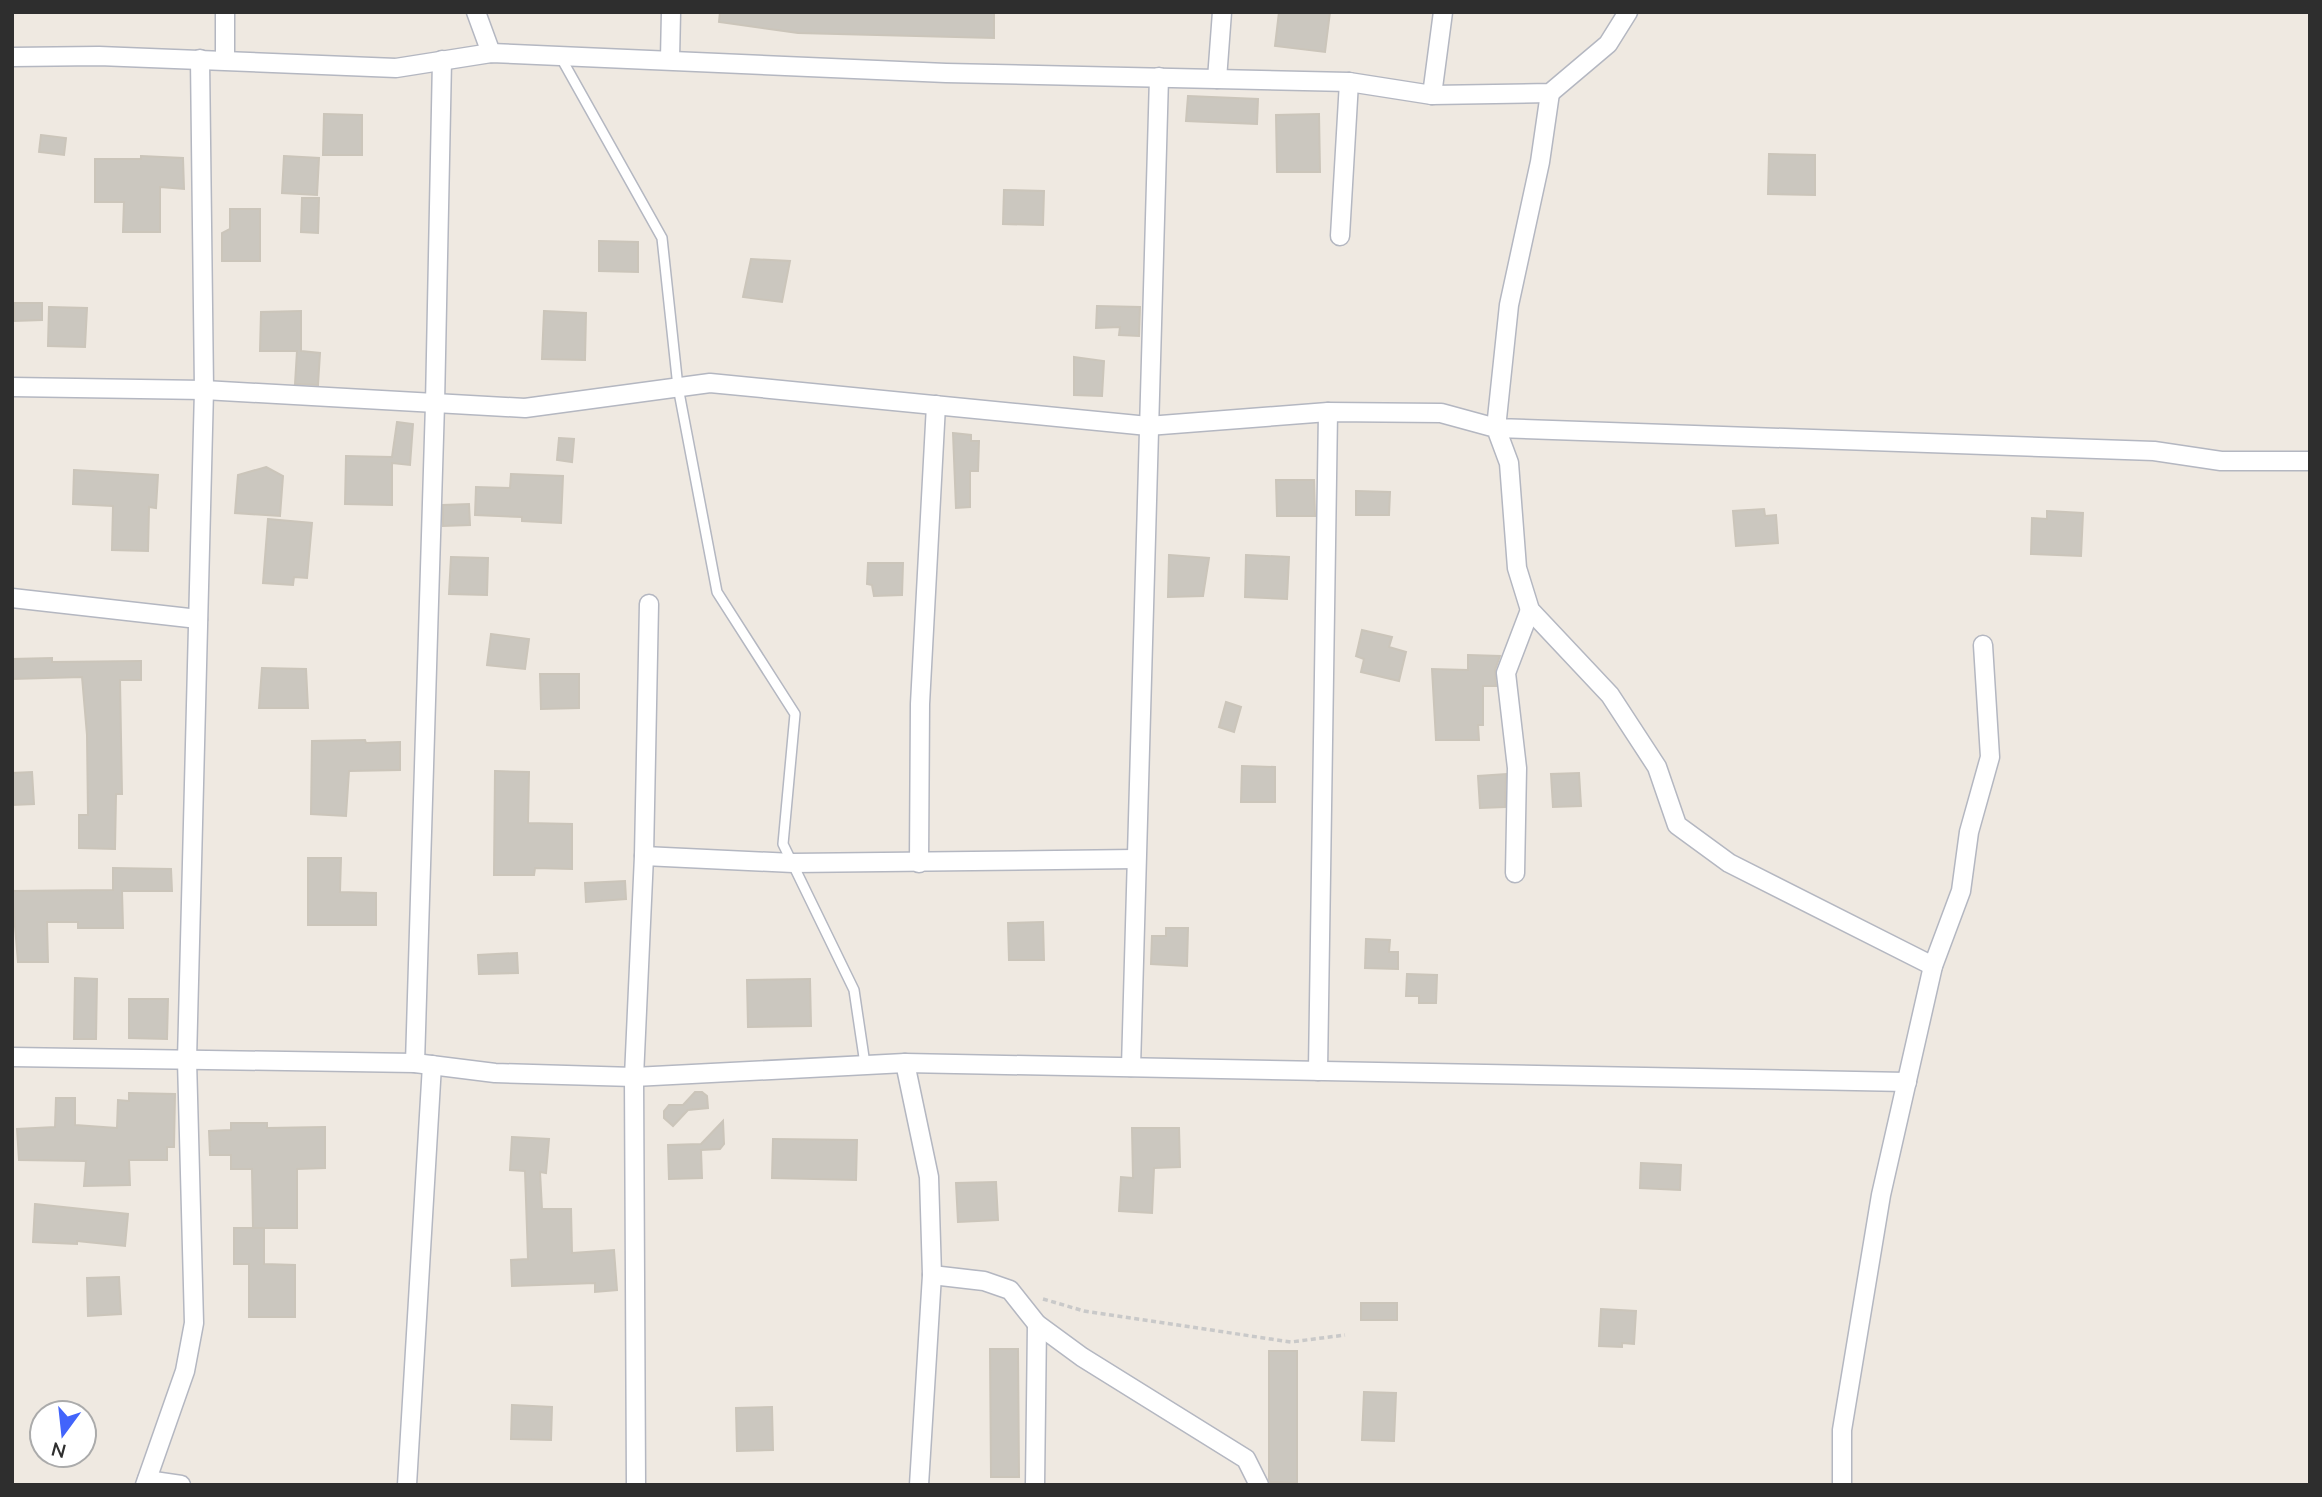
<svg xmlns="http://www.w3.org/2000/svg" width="2322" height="1497" viewBox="0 0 2322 1497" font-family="'Nunito Sans',sans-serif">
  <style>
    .building { fill: #cbc7bf; stroke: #cbc5ba; stroke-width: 2 }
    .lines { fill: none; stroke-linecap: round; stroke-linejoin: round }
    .lane-casing { stroke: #b4b7c1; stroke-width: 12 }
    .street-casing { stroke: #b4b7c1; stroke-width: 21 }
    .path { stroke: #c9c9c9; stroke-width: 3.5; stroke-dasharray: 5 3.5; stroke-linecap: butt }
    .lane { stroke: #fff; stroke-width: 9 }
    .street { stroke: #fff; stroke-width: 18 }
  </style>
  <rect width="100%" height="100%" fill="#efe9e1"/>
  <g class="building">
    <path d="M720,12H994V38L798,33L719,22Z"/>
    <path d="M1279,12H1330L1325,52L1275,46Z"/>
    <path d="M1188,96L1258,99L1257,124L1186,121Z"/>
    <path d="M324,114L362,115V155H323Z"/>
    <path d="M1319,114L1320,172H1277L1276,115Z"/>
    <path d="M41,135L66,138L64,155L39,152Z"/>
    <path d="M1769,154L1815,155V195L1768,194Z"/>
    <path d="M141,156L183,158L184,189L160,187V232H123L124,202H95V159H141Z"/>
    <path d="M284,156L319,158L317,195L282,193Z"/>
    <path d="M1004,190L1044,191L1043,225L1003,224Z"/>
    <path d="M302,198H319L318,233L301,232Z"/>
    <path d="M230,209H260V261H222V233L230,229Z"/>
    <path d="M599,241L638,242V272L599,271Z"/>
    <path d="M751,259L790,261L782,302L743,297Z"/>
    <path d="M14,303H42V320L14,321Z"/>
    <path d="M1097,306L1140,307L1139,336L1119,335L1120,327L1096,328Z"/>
    <path d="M49,307L87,308L85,347L48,346Z"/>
    <path d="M301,311V351L320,353L318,385L295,384L297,351H260L261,312Z"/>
    <path d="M544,311L586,313L585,360L542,359Z"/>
    <path d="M1074,357L1104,361L1102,396L1074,395Z"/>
    <path d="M397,422L413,424L410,465L392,463V505L345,504L346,456L392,457Z"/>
    <path d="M953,433L971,435V441H979L978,471H970V507L956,508Z"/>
    <path d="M559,438L574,439L572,462L557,460Z"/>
    <path d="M266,467L283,476L280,516L235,513L238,475Z"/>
    <path d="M74,470L158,475L156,508L149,507L148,551L112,550L113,506L73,504Z"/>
    <path d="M511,474L563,476L561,523L522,521V517L475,515L476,487L510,488Z"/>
    <path d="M1276,480H1314L1315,516H1277Z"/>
    <path d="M1356,491L1390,492L1389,515H1356Z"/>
    <path d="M469,504L470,525L443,526V505Z"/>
    <path d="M1764,509L1765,516L1776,515L1778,543L1736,546L1733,511Z"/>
    <path d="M2047,511L2083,513L2081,556L2031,554L2032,518L2047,519Z"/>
    <path d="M268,519L312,523L307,578L294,577L293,585L263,583Z"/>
    <path d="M1169,555L1209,558L1203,596L1168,597Z"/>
    <path d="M1246,555L1289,557L1287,599L1245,597Z"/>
    <path d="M451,557L488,558L487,595L449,594Z"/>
    <path d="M868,563H903L902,595L874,596L872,585L867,584Z"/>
    <path d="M1362,630L1392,637L1389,647L1406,652L1399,681L1361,672L1364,659L1356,656Z"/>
    <path d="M491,634L529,639L525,669L487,665Z"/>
    <path d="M1468,655L1500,656L1495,670L1496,686H1483V725H1478L1479,740H1436L1432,669L1468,670Z"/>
    <path d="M52,658V662L141,661V680H120L122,794H116L115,849L79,848V815H88L87,735L82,677L12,679V659Z"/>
    <path d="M262,668L306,669L308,708H259Z"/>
    <path d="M540,674H579V708L541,709Z"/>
    <path d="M1226,702L1241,707L1234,732L1219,727Z"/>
    <path d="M365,740L366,743L400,742V770L349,771L346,816L311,814L312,741Z"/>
    <path d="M1242,766L1275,767V802H1241Z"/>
    <path d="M495,771L529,772L528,823L572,824V869L535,868L534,875H494Z"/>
    <path d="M32,772L34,804L12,805V773Z"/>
    <path d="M1579,773L1581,806L1553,807L1551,774Z"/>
    <path d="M1506,774L1505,807L1480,808L1478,776Z"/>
    <path d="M308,858H341L340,892L376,893V925H308Z"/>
    <path d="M113,868L171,869L172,891H122L123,928H78V922H47L48,962H18L12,891L113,890Z"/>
    <path d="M625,881L626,899L586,902L585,883Z"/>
    <path d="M1043,922L1044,960H1009L1008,923Z"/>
    <path d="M1166,928H1188L1187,966L1151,964L1152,936H1166Z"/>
    <path d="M1366,939L1390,940L1389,952H1398V969L1365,968Z"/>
    <path d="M517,953L518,973L479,974L478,955Z"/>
    <path d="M1407,974L1437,975L1436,1003H1419V996H1406Z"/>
    <path d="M75,978L97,979L96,1039H74Z"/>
    <path d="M810,979L811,1026L748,1027L747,980Z"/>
    <path d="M129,999H168L167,1039L129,1038Z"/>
    <path d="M695,1092H702L707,1096L708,1108L688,1110L673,1126L664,1118V1111L669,1105H683Z"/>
    <path d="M129,1093L175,1094L174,1147H167V1160H129L130,1185L84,1186L86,1161L19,1160L17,1129L55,1127L56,1098H75V1125L117,1128L118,1100L129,1101Z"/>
    <path d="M723,1121L724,1144L720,1149L701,1150L702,1178L669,1179L668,1145L701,1144Z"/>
    <path d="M231,1123H267V1128L325,1127V1168L297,1169V1228H253L252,1169H231V1155H210L209,1131L231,1130Z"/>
    <path d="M1132,1128H1179L1180,1167L1154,1168L1152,1213L1119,1211L1121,1177L1133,1178Z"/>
    <path d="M512,1137L549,1139L546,1173L540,1172L542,1209H571L572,1253L614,1250L617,1290L595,1292V1283L512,1286L511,1260L528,1259L525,1171L510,1170Z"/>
    <path d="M773,1139L857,1140L856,1180L772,1178Z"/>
    <path d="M1641,1163L1681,1165L1680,1190L1640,1188Z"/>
    <path d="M996,1182L998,1220L958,1222L956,1183Z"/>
    <path d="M35,1204L128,1214L125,1246L77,1241V1244L33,1242Z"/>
    <path d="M234,1228H264V1264L295,1265V1317H249V1264H234Z"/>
    <path d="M119,1277L121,1314L88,1316L87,1278Z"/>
    <rect x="1361" y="1303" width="36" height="17"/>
    <path d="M1601,1309L1636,1311L1634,1344L1622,1343V1347L1599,1346Z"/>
    <path d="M990,1349H1018L1019,1477H991Z"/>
    <path d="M1269,1351H1297V1483L1270,1482L1269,1480Z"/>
    <path d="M1364,1392L1396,1393L1394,1441L1362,1440Z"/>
    <path d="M512,1405L552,1407L551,1440L511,1439Z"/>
    <path d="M772,1407L773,1450L737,1451L736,1408Z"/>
  </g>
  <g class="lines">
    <g class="lane-casing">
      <path id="lane" d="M560,56L662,238L678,387L717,592L795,714L783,844L854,990L865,1064"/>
    </g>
    <g class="street-casing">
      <g id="street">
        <path d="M476,12L491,53"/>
        <path d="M12,57L99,56L396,68L491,53L946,73L1349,82L1432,95L1550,93L1608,44L1628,12"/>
        <path d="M670,59L671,12"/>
        <path d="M225,60V12"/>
        <path d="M1217,79L1222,12"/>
        <path d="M1550,93L1540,162L1509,305L1496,428L2154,451L2221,461H2310"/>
        <path d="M1432,95L1443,12"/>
        <path d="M1340,236L1349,82"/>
        <path d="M12,387L204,390L525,408L710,383L1148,426L1328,412L1441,413L1496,428L1509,463L1517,568L1530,610L1610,695L1657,767L1677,825L1729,863L1933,966"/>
        <path d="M12,598L198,619"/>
        <path d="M644,856L793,863L1136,859"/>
        <path d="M919,863L920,704L936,405"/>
        <path d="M1515,873L1517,768L1506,673L1530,610"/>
        <path d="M12,1057L415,1063L495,1073L634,1077L905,1063L1907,1082"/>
        <path d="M415,1063L435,404L442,60"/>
        <path d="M905,1063L929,1177L932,1275L919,1485"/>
        <path d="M1131,1067L1159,77"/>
        <path d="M1318,1071L1328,412"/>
        <path d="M932,1275L984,1281L1010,1290L1037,1324L1082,1357L1246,1459L1259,1485"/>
        <path d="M147,1480L181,1485"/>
        <path d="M145,1485L185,1371L194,1323L187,1060L204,390L200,59"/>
        <path d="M407,1485L432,1065"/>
        <path d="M636,1485L634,1077L644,856L649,604"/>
        <path d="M1035,1485L1037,1324"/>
        <path d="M1842,1485V1430L1881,1195L1933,966L1961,891L1969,832L1990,757L1983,645"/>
      </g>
    </g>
    <path class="path" d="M1043,1299L1084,1311L1291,1342L1345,1335"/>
    <use href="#lane" class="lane"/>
    <use href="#street" class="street"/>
  </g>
  <rect width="2322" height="1497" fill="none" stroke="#2e2e2e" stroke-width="28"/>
  <g transform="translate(63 1434) rotate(195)"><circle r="33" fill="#ffffff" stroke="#ababab" stroke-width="2"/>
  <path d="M0-5L12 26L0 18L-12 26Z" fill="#4264fb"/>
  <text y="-10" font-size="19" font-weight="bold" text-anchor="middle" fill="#2e2e2e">N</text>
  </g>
</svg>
